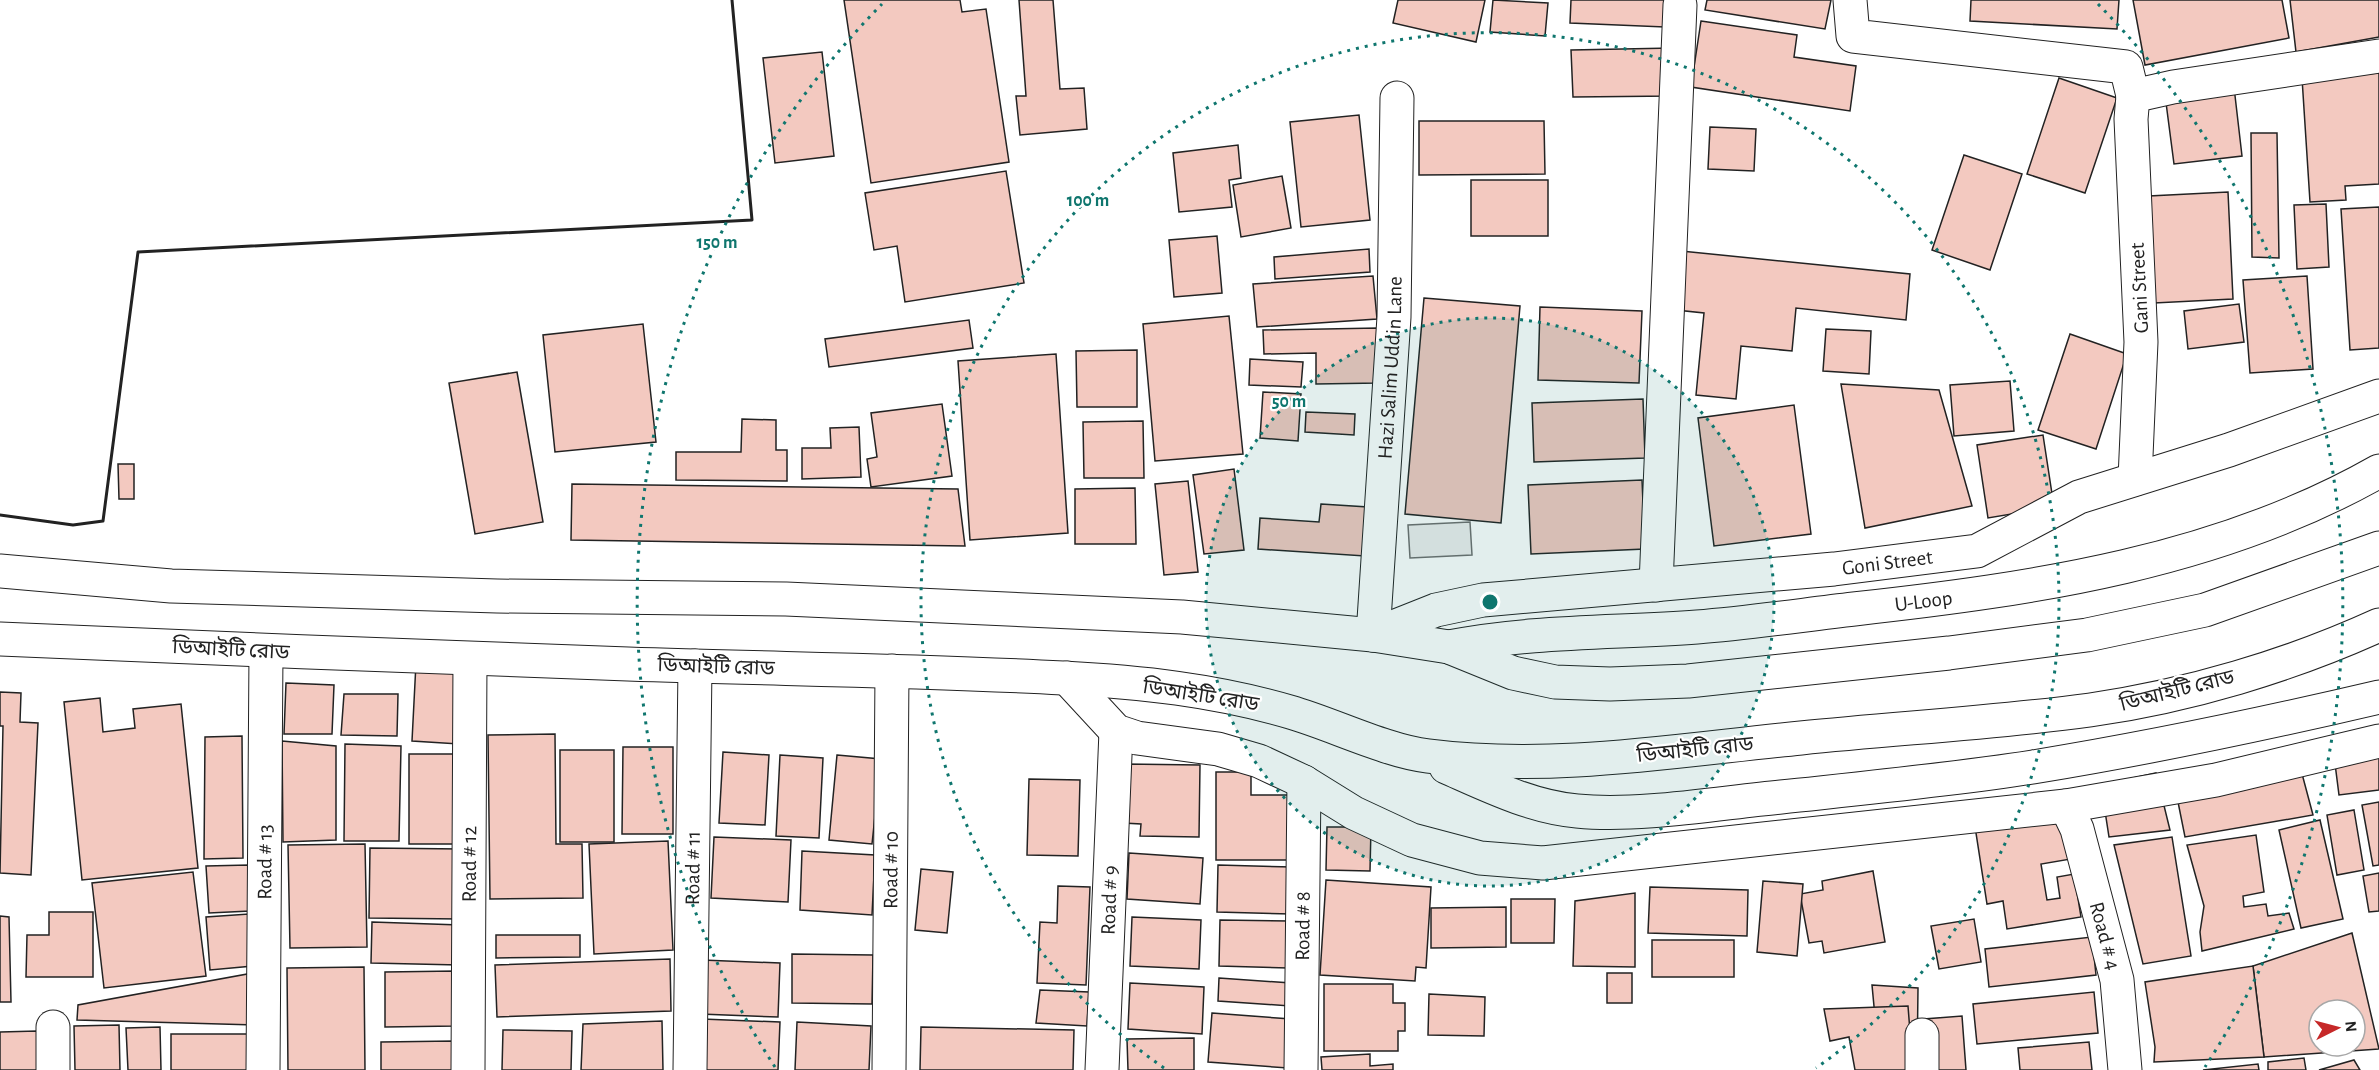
<svg xmlns="http://www.w3.org/2000/svg" width="2379" height="1070" viewBox="0 0 2379 1070" font-family="'Alegreya Sans','Noto Sans Bengali',sans-serif">
  <style>
    .green { fill: #eee; stroke: #6f6f6f; stroke-width: 1.5 }
    .building { fill: #f3c9c0; stroke: #222; stroke-width: 1.5; fill-rule: evenodd }
    .lines { fill: none; stroke-linecap: round; stroke-linejoin: round }
    .street-casing { stroke: #222; stroke-width: 35 }
    .secondary-casing { stroke: #222; stroke-width: 35 }
    .primary-casing { stroke: #222; stroke-width: 35 }
    .street { stroke: #fff; stroke-width: 33 }
    .secondary { stroke: #fff; stroke-width: 33 }
    .primary { stroke: #fff; stroke-width: 33 }
    .wall { stroke: #222; stroke-width: 3 }
    .ring { fill: none; stroke: #0f766e; stroke-width: 3; stroke-dasharray: 3 6 }
    .labels { text-anchor: middle; stroke-width: 4.5; stroke-linejoin: round; paint-order: stroke }
    .street-label { font-size: 21px; fill: #222; stroke: #fff }
    .centre { fill: #0f766e; stroke: #fff; stroke-width: 3 }
    .ring-label { font-size: 18px; text-anchor: middle; font-weight: bold; fill: #0f766e; stroke: #fff; stroke-width: 4.5; stroke-linejoin: round; paint-order: stroke }
  </style>
  <rect width="100%" height="100%" fill="#fff"/>
  <path class="green" d="M1470,522L1472,555L1410,558L1408,525Z"/>
  <g class="building">
    <path d="M844,0H960L962,12L986,9L1009,162L871,183Z"/>
    <path d="M1019,0H1053L1060,89L1084,88L1087,129L1020,135L1016,96H1026Z"/>
    <path d="M1398,0H1485L1476,42L1393,23Z"/>
    <path d="M1493,0L1548,3L1545,36L1490,32Z"/>
    <path d="M1571,0H1666L1665,27L1570,23Z"/>
    <path d="M1707,0H1831L1825,29L1705,10Z"/>
    <path d="M1971,0H2119L2117,29L1970,21Z"/>
    <path d="M2133,0H2282L2289,38L2145,65Z"/>
    <path d="M2290,0H2379V37L2296,52Z"/>
    <path d="M1701,21L1797,35L1794,57L1856,66L1850,111L1691,87Z"/>
    <path d="M1673,48V96L1573,97L1571,50Z"/>
    <path d="M822,52L834,156L775,163L763,58Z"/>
    <path d="M2379,73V184L2345,186L2346,200L2310,202L2302,78Z"/>
    <path d="M2059,78L2117,98L2085,193L2027,174Z"/>
    <path d="M2234,87L2242,156L2174,164L2165,95Z"/>
    <path d="M1359,115L1370,220L1301,227L1290,122Z"/>
    <path d="M1419,121H1544L1545,174L1419,175Z"/>
    <path d="M1710,127L1756,129L1754,171L1708,169Z"/>
    <path d="M2251,133H2277L2279,258L2252,257Z"/>
    <path d="M1238,145L1241,178L1229,180L1232,207L1179,212L1173,153Z"/>
    <path d="M1964,155L2022,174L1990,270L1932,250Z"/>
    <path d="M1006,171L1024,283L905,302L897,246L874,250L865,193Z"/>
    <path d="M1282,176L1291,228L1241,237L1233,185Z"/>
    <rect x="1471" y="180" width="77" height="56"/>
    <path d="M2228,192L2233,299L2154,303L2149,196Z"/>
    <path d="M2326,204L2329,267L2297,269L2294,205Z"/>
    <path d="M2379,207V348L2350,350L2341,209Z"/>
    <path d="M1217,236L1222,293L1174,297L1169,240Z"/>
    <path d="M1369,249L1370,272L1275,279L1274,257Z"/>
    <path d="M1681,251L1910,274L1906,320L1796,308L1792,351L1741,346L1736,399L1696,395L1704,313L1676,310Z"/>
    <path d="M1373,276L1377,319L1257,327L1253,284Z"/>
    <path d="M2307,276L2313,369L2250,373L2243,280Z"/>
    <path d="M1424,298L1520,306L1501,523L1405,514Z"/>
    <path d="M2239,304L2244,342L2188,349L2184,311Z"/>
    <path d="M1540,307L1642,311L1639,383L1538,380Z"/>
    <path d="M1229,316L1243,454L1155,461L1143,324Z"/>
    <path d="M969,320L973,348L829,367L825,339Z"/>
    <path d="M643,324L656,442L555,452L543,335Z"/>
    <path d="M1378,328L1379,383L1316,384V353L1264,354L1263,330Z"/>
    <path d="M1826,329L1871,331L1869,374L1823,371Z"/>
    <path d="M2070,334L2127,354L2096,449L2038,430Z"/>
    <path d="M1137,350V407H1077L1076,351Z"/>
    <path d="M1056,354L1068,533L970,540L958,361Z"/>
    <path d="M1250,359L1303,362L1301,387L1249,385Z"/>
    <path d="M517,372L543,522L475,534L449,383Z"/>
    <path d="M2010,381L2014,431L1954,436L1950,385Z"/>
    <path d="M1841,384L1939,390L1972,506L1865,528Z"/>
    <path d="M1263,392L1301,394L1298,441L1260,438Z"/>
    <path d="M1643,399L1645,458L1534,462L1532,403Z"/>
    <path d="M942,404L952,476L871,487L867,459L877,457L871,413Z"/>
    <path d="M1794,405L1811,534L1714,546L1698,418Z"/>
    <path d="M1306,412L1355,414L1354,435L1305,432Z"/>
    <path d="M742,419L776,420V450H787V481L676,480V452H741Z"/>
    <path d="M1143,421L1144,478H1084L1083,422Z"/>
    <path d="M859,427L861,477L802,479V448H831L830,428Z"/>
    <path d="M2043,435L2054,507L1988,518L1977,445Z"/>
    <path d="M118,464H134V499H119Z"/>
    <path d="M1234,469L1244,550L1204,554L1193,475Z"/>
    <path d="M1642,480L1645,549L1531,554L1528,485Z"/>
    <path d="M1188,481L1198,572L1164,575L1155,484Z"/>
    <path d="M572,484L958,489L965,546L571,540Z"/>
    <path d="M1135,488L1136,544H1075V489Z"/>
    <path d="M1321,504L1368,507L1365,556L1258,549L1260,518L1319,522Z"/>
    <path d="M416,663L464,665L459,744L412,741Z"/>
    <path d="M286,683L334,685L332,734H284Z"/>
    <path d="M0,692L21,693L20,722L38,723L31,875L0,873L3,726H0Z"/>
    <path d="M344,694H398L397,736L341,735Z"/>
    <path d="M100,698L103,732L135,728L133,709L181,704L198,868L82,880L64,702Z"/>
    <path d="M555,734L556,844H582L583,898L490,899L488,735Z"/>
    <path d="M242,736L243,858L204,859L205,737Z"/>
    <path d="M2379,739V790L2339,795L2333,748Z"/>
    <path d="M282,741L336,746V840L283,842Z"/>
    <path d="M345,744L401,746L399,841H344Z"/>
    <path d="M623,747H673V834H622Z"/>
    <rect x="560" y="750" width="54" height="92"/>
    <path d="M723,752L769,755L765,825L719,823Z"/>
    <rect x="409" y="754" width="52" height="90"/>
    <path d="M780,755L823,758L819,838L776,836Z"/>
    <path d="M837,755L881,759L872,844L829,840Z"/>
    <path d="M2297,755L2313,815L2185,837L2173,777Z"/>
    <path d="M1124,764L1200,765L1199,837L1140,836L1141,824L1123,823Z"/>
    <path d="M1216,772H1251V795H1288V860H1216Z"/>
    <path d="M2156,773L2170,830L2109,837L2101,785Z"/>
    <path d="M1029,779L1080,780L1078,856L1027,855Z"/>
    <path d="M2379,802V865L2373,866L2362,805Z"/>
    <path d="M2063,806L2071,859L2041,864L2047,900L2060,898L2057,877L2074,874L2081,917L2007,929L2003,901L1987,904L1974,820Z"/>
    <path d="M2354,810L2364,870L2337,875L2327,815Z"/>
    <path d="M2320,820L2343,919L2301,928L2279,830Z"/>
    <path d="M1327,827H1371L1370,871L1326,870Z"/>
    <path d="M2256,835L2264,892L2243,896L2244,907L2266,904L2268,916L2289,913L2294,929L2202,951L2200,932L2204,906L2187,845Z"/>
    <path d="M714,837L791,840L788,902L711,898Z"/>
    <path d="M2172,837L2191,956L2143,964L2114,845Z"/>
    <path d="M668,841L673,950L594,954L589,844Z"/>
    <path d="M365,844L367,947L290,948L288,845Z"/>
    <path d="M370,848L462,849L461,919L369,918Z"/>
    <path d="M802,851L875,855L872,915L800,910Z"/>
    <path d="M1129,853L1203,858L1200,904L1127,899Z"/>
    <path d="M249,865L250,911L209,913L206,866Z"/>
    <path d="M1218,865L1292,867L1291,914L1217,912Z"/>
    <path d="M921,869L953,872L947,933L915,930Z"/>
    <path d="M1873,871L1885,942L1824,953L1822,941L1809,943L1800,894L1823,890L1822,881Z"/>
    <path d="M193,872L206,976L104,988L92,883Z"/>
    <path d="M2379,873V911L2369,912L2363,876Z"/>
    <path d="M1326,880L1431,887L1426,968L1416,967L1415,981L1320,975Z"/>
    <path d="M1763,881L1803,884L1797,956L1757,952Z"/>
    <path d="M1058,886L1090,887L1086,985L1037,983L1040,922L1057,923Z"/>
    <path d="M1650,887L1748,890L1747,936L1648,933Z"/>
    <path d="M1635,893V967L1573,966L1575,901Z"/>
    <path d="M1511,899H1555L1554,943H1511Z"/>
    <path d="M1506,907V947L1431,948V908Z"/>
    <path d="M49,912H93V977H26L27,935H49Z"/>
    <path d="M249,914L253,966L210,970L206,917Z"/>
    <path d="M0,916L9,917L11,1002H0Z"/>
    <path d="M1132,917L1201,920L1199,969L1130,966Z"/>
    <path d="M1974,919L1981,962L1939,969L1931,926Z"/>
    <path d="M1220,920L1289,921L1288,968L1219,966Z"/>
    <path d="M372,922L460,925L459,965L371,963Z"/>
    <path d="M2352,933L2379,1049L2264,1057L2253,966ZM2319,1010H2355V1046H2319Z"/>
    <path d="M496,935H580V957L496,958Z"/>
    <path d="M2092,937L2096,975L1989,987L1985,949Z"/>
    <rect x="1652" y="940" width="82" height="37"/>
    <path d="M792,954L873,955L872,1004L792,1003Z"/>
    <path d="M670,959L671,1011L497,1017L495,965Z"/>
    <path d="M702,960L780,963L778,1017L700,1014Z"/>
    <path d="M2253,966L2264,1057L2154,1062L2155,1047L2145,982Z"/>
    <path d="M364,967L365,1070H288L287,968Z"/>
    <path d="M456,971V1026L385,1027V972Z"/>
    <path d="M253,973L256,1025L77,1020L78,1005Z"/>
    <rect x="1607" y="973" width="25" height="30"/>
    <path d="M1219,978L1291,983L1290,1006L1218,1001Z"/>
    <path d="M1130,983L1204,987L1202,1034L1128,1029Z"/>
    <path d="M1324,984H1393V1003H1405V1031H1398V1051H1324Z"/>
    <path d="M1872,985L1918,988L1917,1069L1880,1070Z"/>
    <path d="M1040,990L1089,992L1087,1026L1036,1023Z"/>
    <path d="M2094,992L2098,1033L1977,1044L1973,1004Z"/>
    <path d="M1429,994L1485,997L1484,1036L1428,1035Z"/>
    <path d="M1908,1006L1913,1070H1855L1849,1037L1830,1041L1824,1009Z"/>
    <path d="M1212,1013L1291,1019L1288,1068L1208,1062Z"/>
    <path d="M1962,1016L1966,1070H1928L1924,1019Z"/>
    <path d="M702,1019L780,1022L778,1070H700Z"/>
    <path d="M662,1021L663,1070H581L583,1024Z"/>
    <path d="M797,1022L871,1026L869,1070H795Z"/>
    <path d="M119,1025L120,1070H75L74,1026Z"/>
    <path d="M160,1027L161,1070H128L126,1028Z"/>
    <path d="M921,1027L1074,1030L1073,1070H920Z"/>
    <path d="M503,1030L572,1031L571,1070H502Z"/>
    <path d="M37,1031L38,1070H0V1032Z"/>
    <rect x="171" y="1034" width="79" height="36"/>
    <path d="M1194,1038V1070H1128L1127,1039Z"/>
    <path d="M454,1041V1070H381V1042Z"/>
    <path d="M2089,1042L2092,1070H2020L2018,1048Z"/>
    <path d="M1370,1054V1066L1393,1064V1070H1322L1321,1057Z"/>
    <path d="M2304,1058L2306,1070H2268V1062Z"/>
    <path d="M2354,1060L2360,1070H2319Z"/>
    <path d="M2258,1064L2259,1070H2203Z"/>
  </g>
  <g class="lines">
    <g class="street-casing">
      <g id="street">
        <path d="M1850,0L1853,36L2126,67L2133,96"/>
        <path d="M2135,479L2141,342L2131,119L2133,96L2173,87L2379,56"/>
        <path d="M1656,585L1680,5"/>
        <path id="s1" d="M1373,635L1394,317L1397,98"/>
        <path id="s2" d="M2066,806L2077,829L2117,980L2125,1070"/>
        <path d="M53,1070V1027"/>
        <path id="s3" d="M263,1070L266,652"/>
        <path id="s4" d="M468,1070L470,659"/>
        <path id="s5" d="M690,1070L695,666"/>
        <path id="s6" d="M889,1070L892,671"/>
        <path id="s7" d="M1102,1070L1116,731"/>
        <path id="s8" d="M1301,1070L1304,782"/>
        <path d="M1922,1070V1035"/>
      </g>
    </g>
    <g class="secondary-casing">
      <g id="secondary">
        <path id="s9" d="M1373,635L1436,610L1483,600L1834,569L1977,551L2079,497L2229,450L2379,396"/>
        <path d="M1067,678L1116,731L1137,738L1218,749L1259,761L1304,782L1354,813L1412,840L1480,858L1543,863L2066,806L2216,780L2379,741"/>
      </g>
    </g>
    <g class="primary-casing">
      <g id="primary">
        <path d="M0,571L171,586L497,596L786,599L1182,617L1373,635L1449,647L1513,673L1555,682L1610,684L1688,681L1949,653L2087,635L2205,610L2379,548"/>
        <path d="M0,639C209,648 419,657 628,664C773,669 918,670 1063,678C1140,682 1215,690 1290,712C1332,724 1386,751 1428,756C1552,772 1678,750 1801,738C1897,728 1994,723 2090,710C2188,696 2289,666 2379,625"/>
        <path id="s10" d="M1449,647C1530,631 1614,633 1697,627C1749,623 1802,615 1854,609C2035,589 2219,562 2379,471"/>
        <path d="M1446,767C1487,785 1531,807 1577,811C1639,817 1718,803 1781,797C1865,788 1949,780 2033,767C2149,748 2264,724 2379,697"/>
      </g>
    </g>
    <use href="#street" class="street"/>
    <use href="#secondary" class="secondary"/>
    <use href="#primary" class="primary"/>
    <path class="wall" d="M0,515L73,525L103,521L138,252L752,220L732,0"/>
  </g>
  <circle cx="1490" cy="602" r="284" fill="#0f766e" fill-opacity=".12"/>
  <g class="ring">
    <circle cx="1490" cy="602" r="284"/>
    <path d="M1164 1068A569 569 0 1 1 1816 1068"/>
    <path d="M775 1067A853 853 0 0 1 882 4M2098 4A853 853 0 0 1 2205 1067"/>
  </g>
  <g class="labels">
    <g class="street-label">
      <text transform="translate(2139 288) rotate(-93)" y="7">Gani Street</text>
      <text dy="7" stroke="none"><textPath href="#s1" startOffset="268">Hazi Salim Uddin Lane</textPath></text>
      <text dy="7" stroke="none"><textPath href="#s9" startOffset="522">Goni Street</textPath></text>
      <text dy="7" stroke="none"><textPath href="#s10" startOffset="477">U-Loop</textPath></text>
      <text transform="translate(231 649) rotate(3)" y="7">ডিআইটি রোড</text>
      <text transform="translate(716 666) rotate(2)" y="7">ডিআইটি রোড</text>
      <text transform="translate(2177 690) rotate(-14)" y="7">ডিআইটি রোড</text>
      <text transform="translate(1201 695) rotate(9)" y="7">ডিআইটি রোড</text>
      <text transform="translate(1695 749) rotate(-6)" y="7">ডিআইটি রোড</text>
      <text dy="7" stroke="none"><textPath href="#s3" startOffset="208">Road # 13</textPath></text>
      <text dy="7" stroke="none"><textPath href="#s4" startOffset="206">Road # 12</textPath></text>
      <text dy="7" stroke="none"><textPath href="#s5" startOffset="202">Road # 11</textPath></text>
      <text dy="7" stroke="none"><textPath href="#s6" startOffset="200">Road # 10</textPath></text>
      <text dy="7" stroke="none"><textPath href="#s7" startOffset="170">Road # 9</textPath></text>
      <text dy="7" stroke="none"><textPath href="#s8" startOffset="144">Road # 8</textPath></text>
      <text dy="7" stroke="none"><textPath href="#s2" startOffset="136">Road # 4</textPath></text>
    </g>
  </g>
  <circle cx="1490" cy="602" r="9" class="centre"/>
  <g class="ring-label">
    <text x="1088" y="206">100 m</text>
    <text x="717" y="248">150 m</text>
    <text x="1289" y="407">50 m</text>
  </g>
  <g transform="translate(2337 1028) rotate(84)"><circle r="28" fill="#ffffff" stroke="#a7a7a7" stroke-width="1.5"/>
  <path d="M0-4.5L10 22L0 15L-10 22Z" fill="#c62828"/>
  <text y="-9" font-size="16" font-weight="bold" text-anchor="middle" fill="#222222">N</text>
  </g>
</svg>
